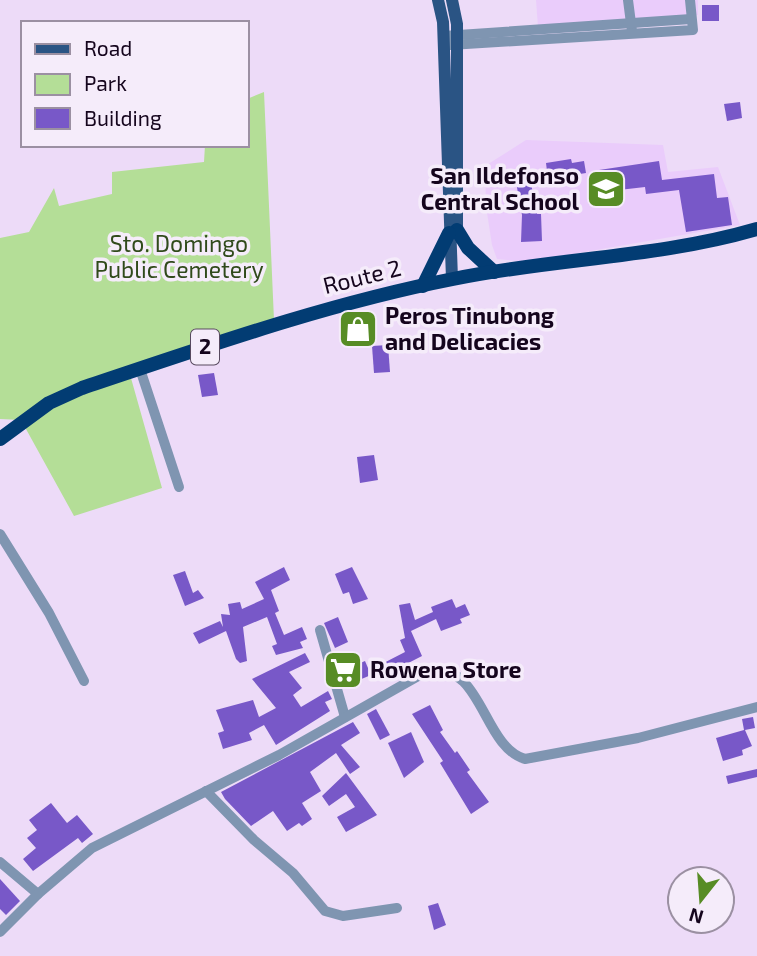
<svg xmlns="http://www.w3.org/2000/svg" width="757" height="956" viewBox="0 0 757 956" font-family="'Exo 2',sans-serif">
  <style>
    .built { fill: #eaccfb }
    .green { fill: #b4de97 }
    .building { fill: #7858c8 }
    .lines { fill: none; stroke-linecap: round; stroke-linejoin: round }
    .minor { stroke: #7f95b1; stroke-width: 10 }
    .major { stroke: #2a5484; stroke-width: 12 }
    .highway { stroke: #023c73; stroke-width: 14 }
    .labels { text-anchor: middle; stroke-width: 7; stroke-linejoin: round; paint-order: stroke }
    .shield { fill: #f5ecfa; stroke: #584a5f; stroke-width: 2 }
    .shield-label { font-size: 21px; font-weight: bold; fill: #15051d }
    .poi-label { font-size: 23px; font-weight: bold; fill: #15051d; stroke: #f5ecfa; text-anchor: start }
    .park-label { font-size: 23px; fill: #304a1b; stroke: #f5ecfa }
    .street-label { font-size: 23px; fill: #15051d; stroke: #f5ecfa }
  </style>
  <rect width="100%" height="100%" fill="#eddbf8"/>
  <g class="built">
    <path d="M536,0H698V15L538,27Z"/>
    <path d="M526,140L663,145L668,172L718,167L740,225L527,262L497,259L492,245L486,206L485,166Z"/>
  </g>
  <path class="green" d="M264,92L274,320L129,371L162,488L74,516L21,420L0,419V238L29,232L54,188L59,206L112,194V172L204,162L205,145H247V99Z"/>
  <g class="building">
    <rect x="702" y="5" width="17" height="16"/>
    <path d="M740,102L742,118L727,121L724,104Z"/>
    <path d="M571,159L572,163L584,161L586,173L548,179L546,163Z"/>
    <path d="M659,161L662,180L714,174L717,198L728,197L732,225L686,232L679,190L646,194L645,187L619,190L621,201L589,205L588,189L602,188L599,170Z"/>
    <path d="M528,168L537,214H541L542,241L521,242L522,215L514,171Z"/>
    <path d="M388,345L390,372L374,373L372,346Z"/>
    <path d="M214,373L218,395L202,397L198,375Z"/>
    <path d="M374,455L378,480L360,483L357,457Z"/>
    <path d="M284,567L290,580L271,590L279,611L275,613L284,635L302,627L307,639L300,642L303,648L276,655L272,646L277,644L267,617L243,627L247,661L240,663L236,659L226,631L199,644L193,633L220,621L223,627L221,614L230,615L228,604L240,602L242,609L264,599L255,582Z"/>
    <path d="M352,567L368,599L353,604L349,592L343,594L335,574Z"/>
    <path d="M185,571L193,593L198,590L204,598L185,606L173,575Z"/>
    <path d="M452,599L456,608L465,604L470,615L460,619L462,623L441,631L436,619L411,631L422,656L377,679L372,669L405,652L400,640L405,638L399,605L410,603L415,620L433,612L431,607Z"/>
    <path d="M338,617L348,642L335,648L324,623Z"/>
    <path d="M305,653L310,662L289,672L302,688L293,695L301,707L328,691L332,699L325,702L330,711L276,745L264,725L249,733L252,740L223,749L218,733L224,731L216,710L253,700L259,717L276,708L252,679Z"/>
    <path d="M365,661L371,675L352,683L346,669Z"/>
    <path d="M430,705L443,730L440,732L455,753L457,751L470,770L467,772L489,802L471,814L440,763L443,761L412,714Z"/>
    <path d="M376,709L390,735L380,740L367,714Z"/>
    <path d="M753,717L755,728L745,730L752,746L742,750L743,755L723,761L716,738L744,730L742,719Z"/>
    <path d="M353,722L360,733L341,745L360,767L350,774L336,753L310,772L321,791L302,803L312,819L302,826L299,823L287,831L273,811L251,826L225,799L221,792Z"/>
    <path d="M411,732L424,762L404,778L388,743Z"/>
    <path d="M757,769V777L728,784L726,776Z"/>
    <path d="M346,773L377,815L346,832L337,817L355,807L346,794L329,806L322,796Z"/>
    <path d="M51,803L67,823L77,815L93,834L82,843L78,838L33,871L23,859L36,848L27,838L37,830L29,820Z"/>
    <path d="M0,879L20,901L6,915L0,909Z"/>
    <path d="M438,903L446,925L434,930L428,906Z"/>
  </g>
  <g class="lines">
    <g class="minor">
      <path d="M628,0L632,31"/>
      <path d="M444,36L691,19"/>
      <path d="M450,45L693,30L690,0"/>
      <path d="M140,369L179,487"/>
      <path d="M0,534L49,613L84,681"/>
      <path d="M320,630L345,717"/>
      <path d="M206,791L254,840L293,873L325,911L343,916L397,908"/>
      <path d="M0,862L38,894"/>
      <path d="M0,932L38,894L92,848L279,755L429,670C483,663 482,746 525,759L638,738L757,707"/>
    </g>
    <g class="major">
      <path d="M438,0L443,22L452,279"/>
      <path d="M452,0L457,24V237"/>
    </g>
    <g class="highway">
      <path d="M457,230L468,248L494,272"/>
      <path d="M423,286L449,233"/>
      <path d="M0,439L49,403L82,388C205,347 326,304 453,279C554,258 658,258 757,229"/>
    </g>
  </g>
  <defs>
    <g id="school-square" transform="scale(2.0125)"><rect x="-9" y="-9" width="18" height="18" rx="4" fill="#578c25" stroke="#f5ecfa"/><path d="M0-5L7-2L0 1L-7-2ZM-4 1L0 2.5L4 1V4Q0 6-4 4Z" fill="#fff"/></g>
    <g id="shop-square" transform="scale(2.0125)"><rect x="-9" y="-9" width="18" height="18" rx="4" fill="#578c25" stroke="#f5ecfa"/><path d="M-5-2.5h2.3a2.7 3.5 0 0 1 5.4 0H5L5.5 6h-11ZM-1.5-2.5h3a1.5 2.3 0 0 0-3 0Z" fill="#fff"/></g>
    <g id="supermarket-square" transform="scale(2.0125)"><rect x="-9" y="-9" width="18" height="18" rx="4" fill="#578c25" stroke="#f5ecfa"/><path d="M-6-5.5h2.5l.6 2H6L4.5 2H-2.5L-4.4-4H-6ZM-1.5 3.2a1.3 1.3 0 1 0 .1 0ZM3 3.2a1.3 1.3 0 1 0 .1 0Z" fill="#fff"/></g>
  </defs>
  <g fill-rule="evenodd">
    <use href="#school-square" x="606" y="189"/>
    <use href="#shop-square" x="358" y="329"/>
    <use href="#supermarket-square" x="343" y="670"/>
  </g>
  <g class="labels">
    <rect class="shield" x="191" y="329.5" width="28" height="35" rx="5"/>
    <g class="shield-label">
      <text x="205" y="354">2</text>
    </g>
    <g class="poi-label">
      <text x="579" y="184" text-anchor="end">San Ildefonso<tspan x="579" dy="26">Central School</tspan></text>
      <text x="385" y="324">Peros Tinubong<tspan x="385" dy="26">and Delicacies</tspan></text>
      <text x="370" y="678">Rowena Store</text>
    </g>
    <g class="park-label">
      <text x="179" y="252">Sto. Domingo<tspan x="179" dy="26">Public Cemetery</tspan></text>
    </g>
    <g class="street-label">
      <text transform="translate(362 277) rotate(-14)" y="8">Route 2</text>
    </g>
  </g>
  <rect x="21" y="21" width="228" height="126" fill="#f5ecfa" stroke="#9b90a2" stroke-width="2"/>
  <rect x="35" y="44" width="35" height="10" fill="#2a5484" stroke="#9b90a2" stroke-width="2"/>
  <text x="84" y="56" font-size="21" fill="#15051d">Road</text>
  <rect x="35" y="74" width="35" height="21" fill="#b4de97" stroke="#9b90a2" stroke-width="2"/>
  <text x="84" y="91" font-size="21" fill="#15051d">Park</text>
  <rect x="35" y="108" width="35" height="21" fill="#7858c8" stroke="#9b90a2" stroke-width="2"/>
  <text x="84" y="126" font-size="21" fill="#15051d">Building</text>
  <g transform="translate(701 900) rotate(197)"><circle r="33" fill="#f5ecfa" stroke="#9b90a2" stroke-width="2"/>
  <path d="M0-5L12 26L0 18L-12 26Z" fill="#578c25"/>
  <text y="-10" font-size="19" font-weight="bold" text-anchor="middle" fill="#15051d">N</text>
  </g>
</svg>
